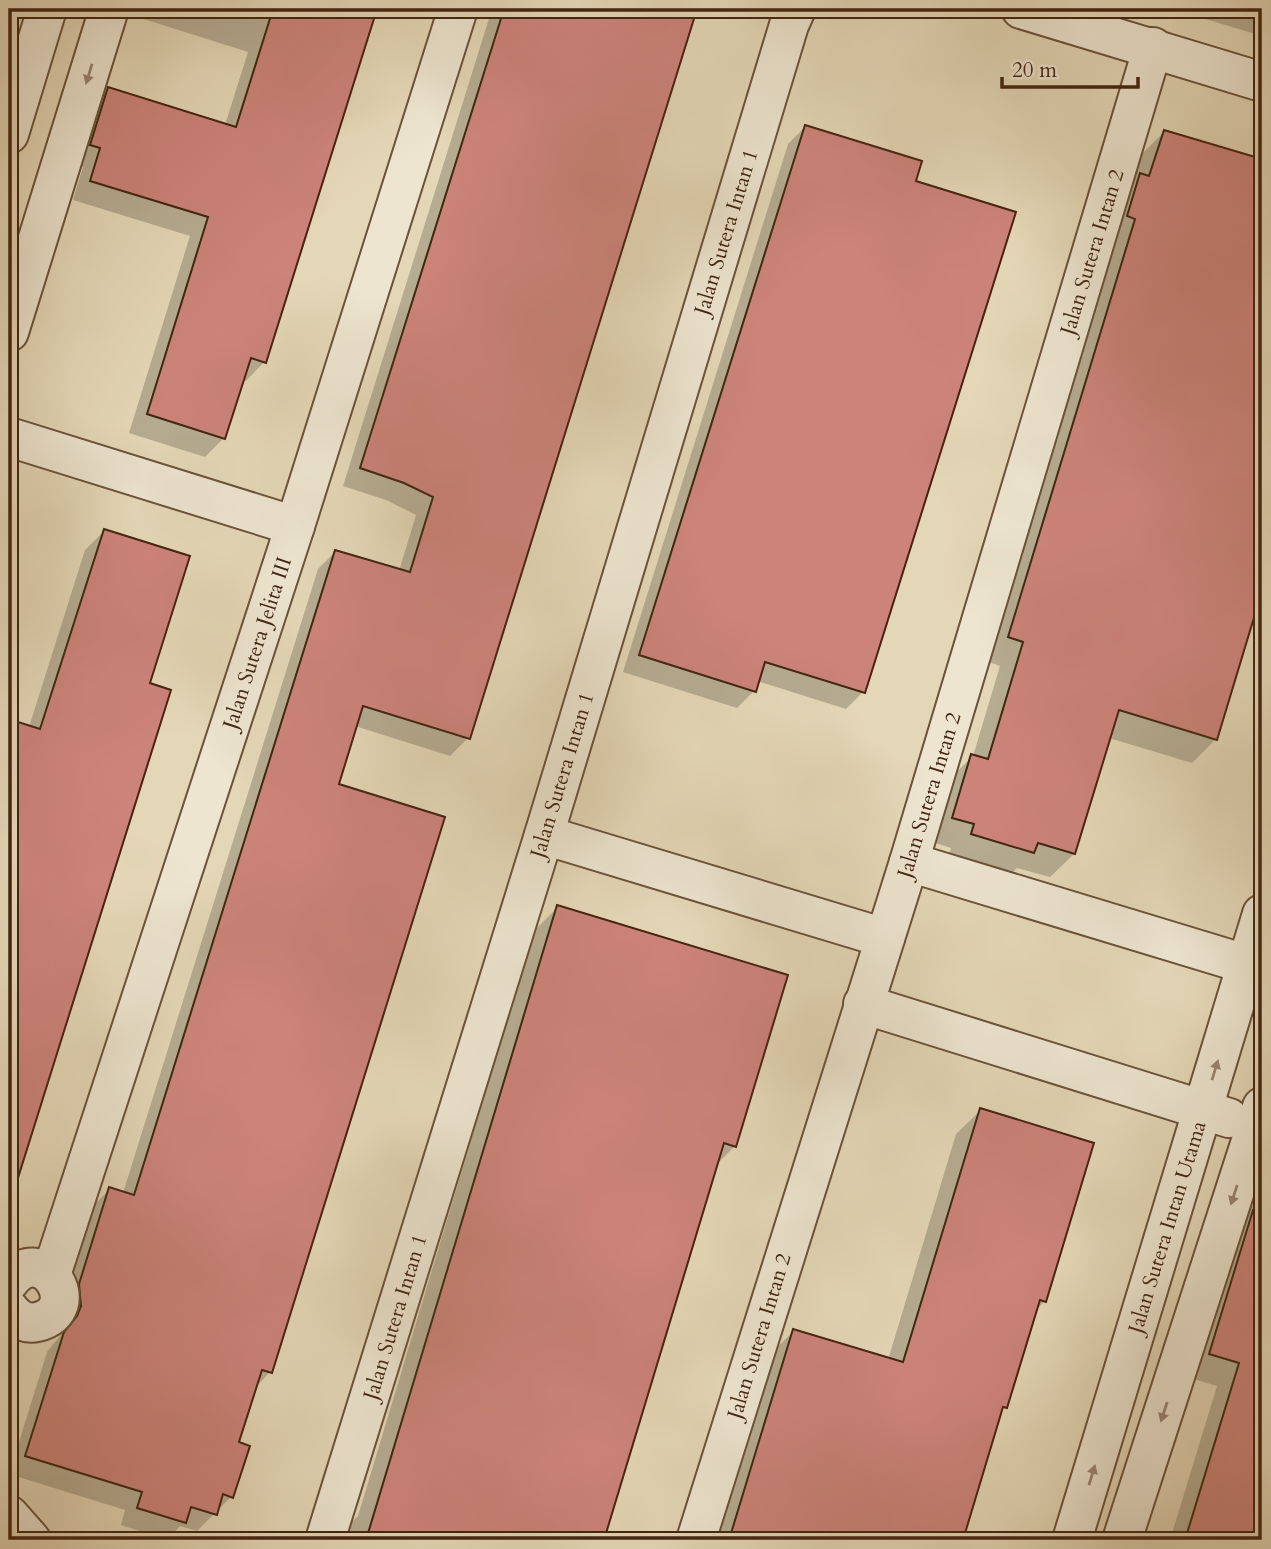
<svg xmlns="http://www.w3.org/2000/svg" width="1271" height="1549" viewBox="0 0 1271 1549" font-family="Cardo,serif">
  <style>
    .shadow { fill: #0003 }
    .building { fill: #cc837a; stroke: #432511; stroke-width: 2 }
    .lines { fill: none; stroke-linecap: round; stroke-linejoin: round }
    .minor-casing { stroke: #6b523a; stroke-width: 42 }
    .minor { stroke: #ede5d0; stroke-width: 38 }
    .oneway { fill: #988570 }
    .labels { text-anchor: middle; stroke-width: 7; stroke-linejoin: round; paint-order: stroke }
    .street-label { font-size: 21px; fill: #432511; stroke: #ede5d0 }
  </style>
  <rect width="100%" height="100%" fill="#e4d7b7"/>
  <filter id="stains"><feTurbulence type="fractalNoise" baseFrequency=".00286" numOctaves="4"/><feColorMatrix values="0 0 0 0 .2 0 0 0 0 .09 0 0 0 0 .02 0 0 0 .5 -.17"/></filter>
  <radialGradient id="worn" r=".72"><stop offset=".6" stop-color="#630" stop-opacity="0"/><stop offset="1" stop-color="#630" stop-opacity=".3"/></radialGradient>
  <g class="shadow">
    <path d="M133,9H375L264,362L246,381L242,380L224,438L205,457L129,433L190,236L73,200L83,167L72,164L89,108L108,89L225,125L248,52L131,15Z"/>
    <path d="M492,9H695L468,738L450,756L355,726L337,785L270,1372L255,1388L236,1443L231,1497L197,1531L180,1526L167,1540L121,1525L125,1510L9,1474L47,1352L60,1336L64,1325L62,1303L92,1207L110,1189L123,1193L318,569L335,552L399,571L416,515L386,500L343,486Z"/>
    <path d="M1172,9H1262V36Z"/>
    <path d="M805,127L914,182L1014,213L863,692L846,709L757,681L754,691L737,708L623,672L788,144Z"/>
    <path d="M1164,132L1262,161V585L1216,739L1192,763L1109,738L1074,854L1050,877L1017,868L1009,876L948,857L951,848L929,841L948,780L973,756L1000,666L986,661L1140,156Z"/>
    <path d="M104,531L148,684L169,691L9,1204V721L29,727L85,550Z"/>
    <path d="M558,907L735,1146L715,1166L602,1540H336L337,1536L358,1516L534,931Z"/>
    <path d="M981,1110L1045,1301L1034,1312L1005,1407L999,1413L961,1540H713L769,1355L794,1331L888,1360L956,1134Z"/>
    <path d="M1257,1201L1262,1202V1540H1170L1217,1386L1187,1377L1234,1224Z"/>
  </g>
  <g class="building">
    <path d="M273,9H377L266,363L251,358L225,439L147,414L208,217L90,181L100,148L90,145L108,87L236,127Z"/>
    <path d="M504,9H697L470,739L363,706L339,784L445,817L272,1373L262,1370L239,1442L250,1446L233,1498L223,1494L217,1515L191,1507L186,1523L137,1508L142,1492L25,1456L64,1332L77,1316L81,1306L79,1284L109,1187L134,1195L335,550L410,572L433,497L404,483L360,468Z"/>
    <path d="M805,125L922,161L916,181L1016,212L865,693L765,662L756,692L639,655Z"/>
    <path d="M1164,130L1262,159V591L1217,740L1119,710L1075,854L1038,843L1034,853L971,834L974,824L952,818L971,754L988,759L1023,642L1008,637L1135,219L1127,216L1140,173L1149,176Z"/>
    <path d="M104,529L190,556L150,683L171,690L17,1181L9,1179V719L40,729Z"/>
    <path d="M557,905L788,975L736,1147L724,1143L604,1540H366Z"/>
    <path d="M980,1108L1094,1143L1046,1302L1040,1300L1007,1408L1003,1407L963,1540H729L793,1329L903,1362Z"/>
    <path d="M1253,1210L1262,1211V1540H1185L1239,1363L1209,1354Z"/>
  </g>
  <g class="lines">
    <g class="minor-casing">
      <g id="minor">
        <path d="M1021,9L1262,82"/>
        <path d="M9,134L47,9"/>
        <path d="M9,332L109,9"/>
        <path d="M9,437L295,526"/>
        <path d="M544,835L885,938"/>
        <path d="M909,862L1262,969"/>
        <path d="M863,1004L1229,1118"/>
        <path d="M51,1275L295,526L458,9"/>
        <path d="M9,1282C42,1237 88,1310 37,1322C25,1325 16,1318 9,1309"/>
        <path d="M9,1515L31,1540"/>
        <path d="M325,1540L544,835L789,25L796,9"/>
        <path d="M696,1540L909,862L1153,47"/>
        <path d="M1072,1540L1262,914"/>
        <path d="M1122,1540L1262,1107"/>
      </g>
    </g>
    <use href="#minor" class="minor"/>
  </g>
  <defs><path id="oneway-solid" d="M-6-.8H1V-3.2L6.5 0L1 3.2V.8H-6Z" transform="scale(1.75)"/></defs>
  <g class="oneway">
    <use href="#oneway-solid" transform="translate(89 74) rotate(107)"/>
    <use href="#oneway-solid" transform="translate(1215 1070) rotate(-73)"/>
    <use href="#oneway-solid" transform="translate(1234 1195) rotate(108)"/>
    <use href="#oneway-solid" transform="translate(1164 1412) rotate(108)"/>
    <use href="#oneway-solid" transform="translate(1092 1475) rotate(-73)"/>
  </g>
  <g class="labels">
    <g class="street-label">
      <text transform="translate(726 232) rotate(-73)" y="7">Jalan Sutera Intan 1</text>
      <text transform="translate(1092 252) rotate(-73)" y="7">Jalan Sutera Intan 2</text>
      <text transform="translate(257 643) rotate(-72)" y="7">Jalan Sutera Jelita III</text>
      <text transform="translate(562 775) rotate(-73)" y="7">Jalan Sutera Intan 1</text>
      <text transform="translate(929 795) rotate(-73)" y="7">Jalan Sutera Intan 2</text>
      <text transform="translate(1167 1227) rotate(-73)" y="7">Jalan Sutera Intan Utama</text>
      <text transform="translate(395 1317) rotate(-73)" y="7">Jalan Sutera Intan 1</text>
      <text transform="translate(759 1336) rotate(-73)" y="7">Jalan Sutera Intan 2</text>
    </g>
  </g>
  <rect width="1271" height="1549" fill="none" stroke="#e4d7b7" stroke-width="35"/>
  <rect x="10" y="10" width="1250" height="1528" fill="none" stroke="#432511" stroke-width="3.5"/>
  <rect x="18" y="18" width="1236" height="1514" fill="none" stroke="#432511" stroke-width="2"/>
  <path d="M1002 77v10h136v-10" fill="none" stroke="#432511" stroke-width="3.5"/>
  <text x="1012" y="77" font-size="21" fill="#432511" stroke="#ede5d0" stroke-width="5" paint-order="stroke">20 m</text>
  <rect width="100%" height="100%" filter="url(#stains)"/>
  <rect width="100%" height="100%" fill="url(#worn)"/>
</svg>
